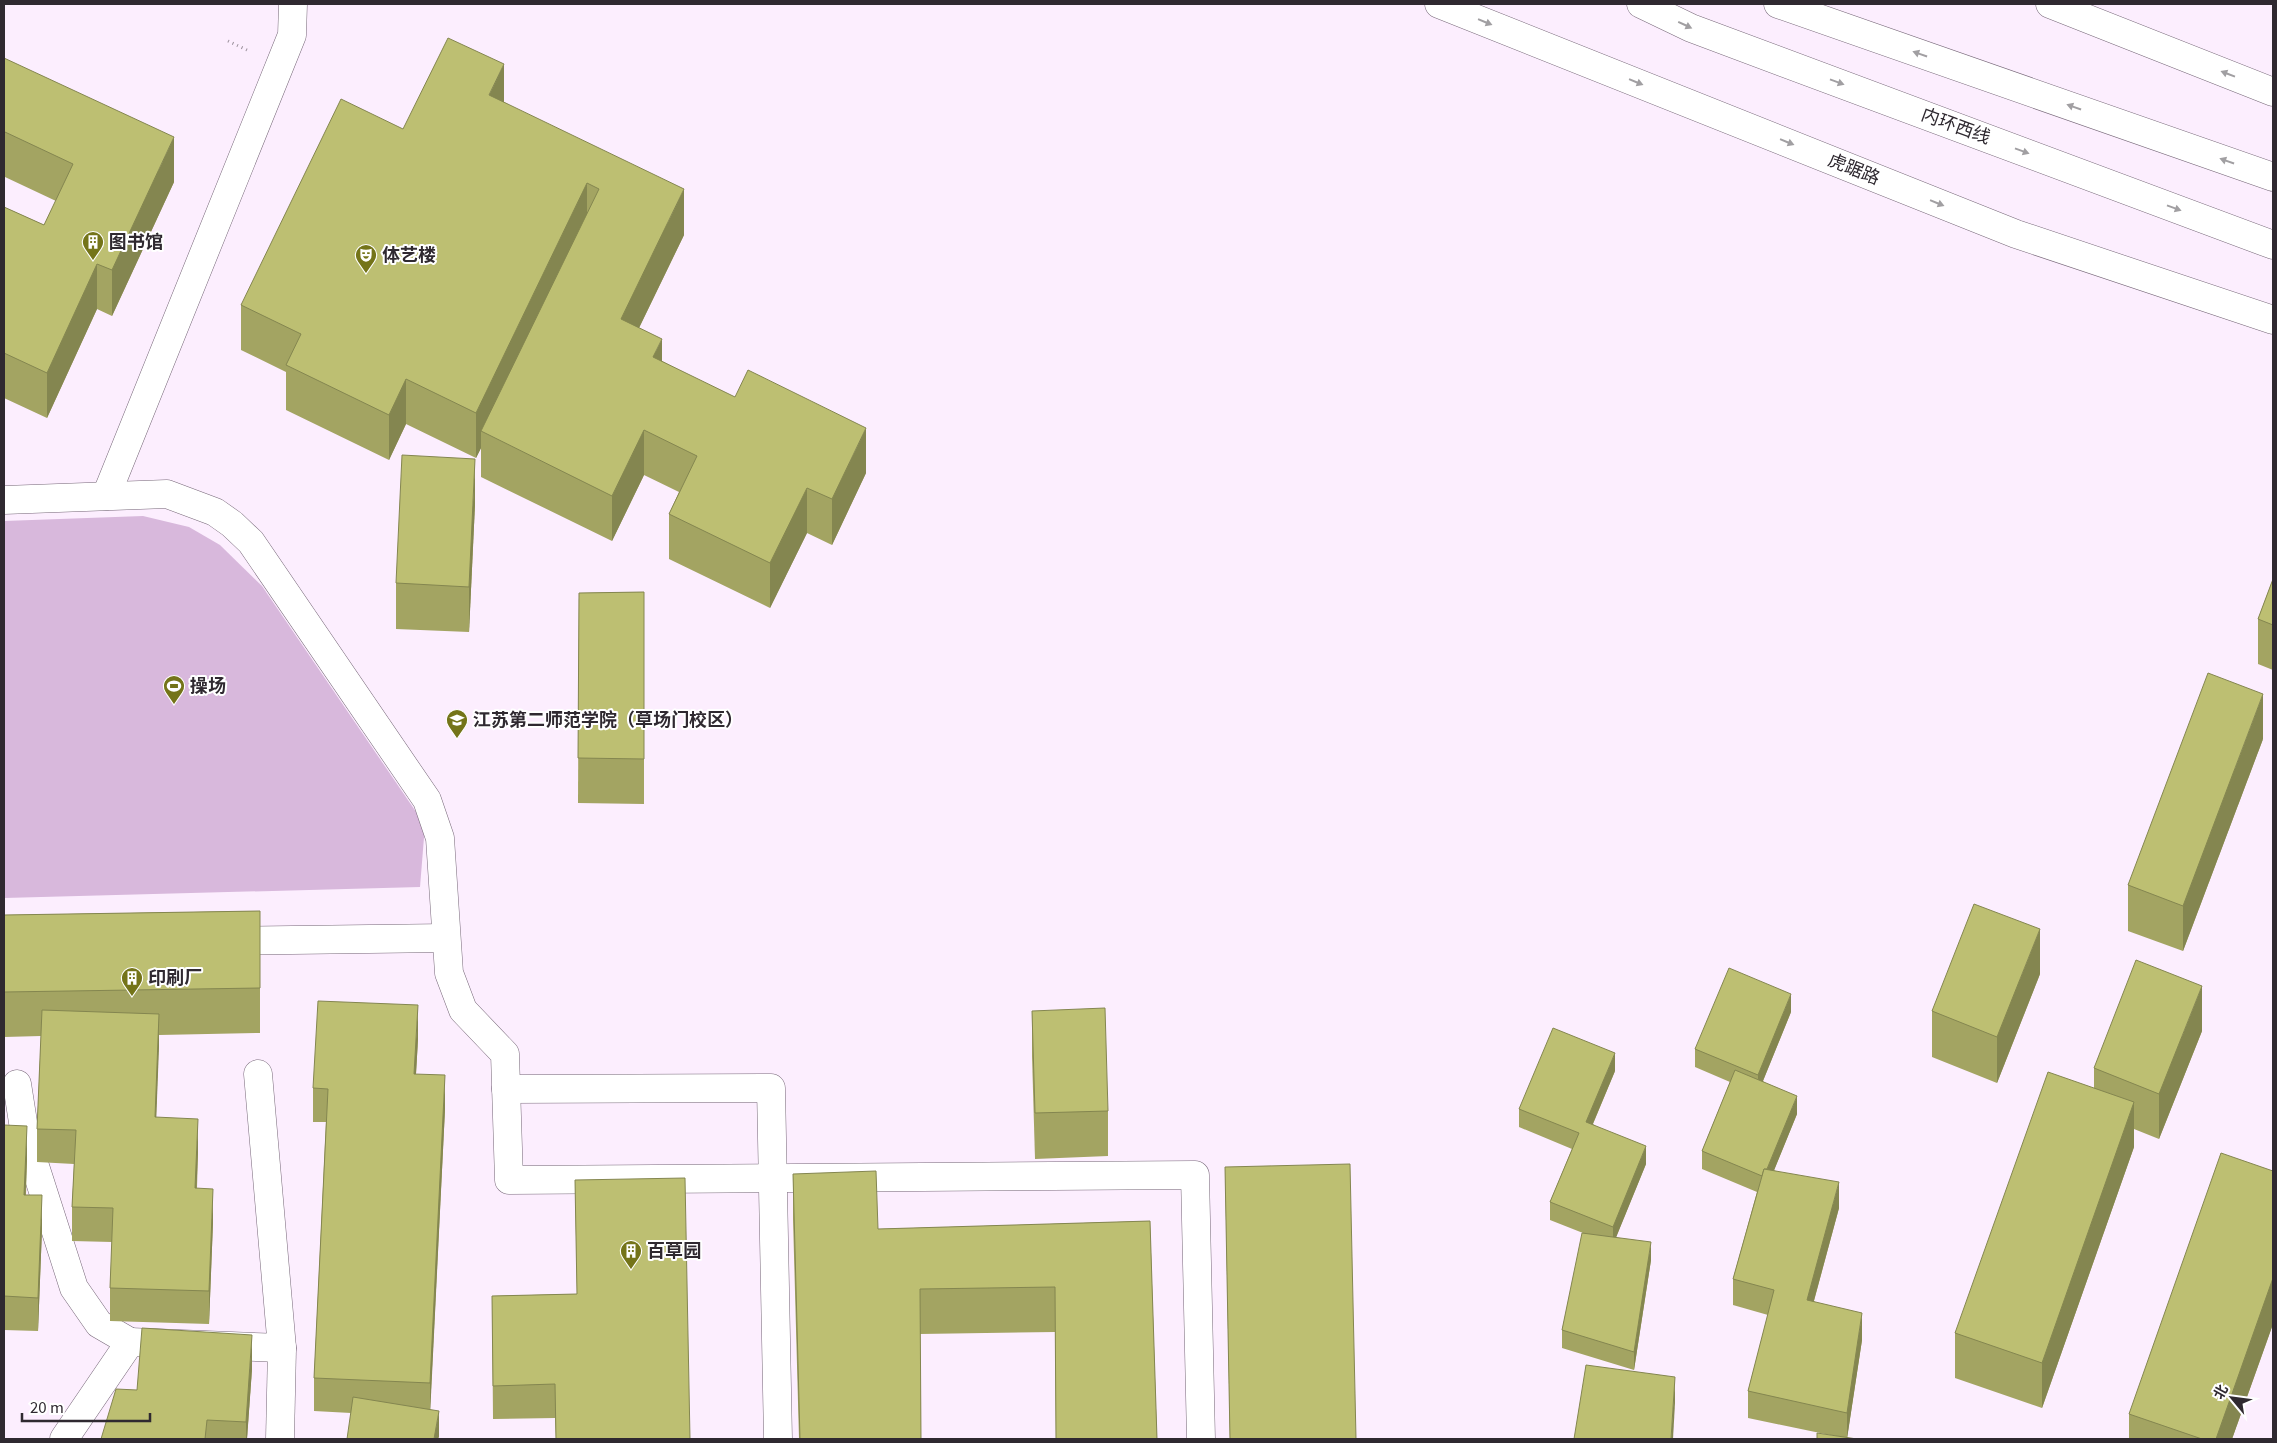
<svg xmlns="http://www.w3.org/2000/svg" width="2277" height="1443" viewBox="0 0 2277 1443" font-family="Georgia,'Noto Sans SC',serif">
  <style>
    .green { fill: #d8b8dc }
    .lines { fill: none; stroke-linecap: round; stroke-linejoin: round }
    .minor-casing { stroke: #776879; stroke-width: 29 }
    .major-casing { stroke: #776879; stroke-width: 29 }
    .highway-casing { stroke: #776879; stroke-width: 29 }
    .path { stroke: #9a909b; stroke-width: 3; stroke-dasharray: 1 4; stroke-linecap: butt }
    .minor { stroke: #fff; stroke-width: 28 }
    .major { stroke: #fff; stroke-width: 28 }
    .highway { stroke: #fff; stroke-width: 28 }
    .wall { fill: #a3a462 }
    .shaded-wall { fill: #848650 }
    .building { fill: #bdbf72; stroke: #848650 }
    .oneway { fill: #a19fa2 }
    .labels { text-anchor: middle; stroke-width: 4; stroke-linejoin: round; paint-order: stroke }
    .street-label { font-size: 18px; fill: #2f2930; stroke: #fff }
    .poi-label { font-size: 18px; font-weight: bold; fill: #2f2930; stroke: #fff; text-anchor: start }
  </style>
  <rect width="100%" height="100%" fill="#fceefe"/>
  <path class="green" d="M143,516L189,527L220,545L262,586L425,825L420,887L4,898V521Z"/>
  <g class="lines">
    <g class="minor-casing">
      <g id="minor">
        <path d="M106,496L292,35L293,4"/>
        <path d="M4,500L167,494L215,512L232,524L251,542L427,800L440,838L449,973L463,1010L505,1054L509,1180L1195,1175L1201,1439"/>
        <path d="M223,941L446,938"/>
        <path d="M17,1084L25,1135L74,1288L99,1324L130,1342L64,1439"/>
        <path d="M506,1089L771,1088L778,1439"/>
        <path d="M130,1342L282,1348L258,1074"/>
        <path d="M280,1439L282,1348"/>
      </g>
    </g>
    <g class="major-casing">
      <g id="major">
        <path d="M1439,4L2016,234L2273,320"/>
        <path d="M2050,4L2273,92"/>
      </g>
    </g>
    <g class="highway-casing">
      <g id="highway">
        <path d="M1641,4L1691,28L2273,245"/>
        <path d="M1778,4L2273,177"/>
      </g>
    </g>
    <path class="path" d="M228,41L247,50"/>
    <use href="#minor" class="minor"/>
    <use href="#major" class="major"/>
    <use href="#highway" class="highway"/>
  </g>
  <g class="wall">
    <path d="M4,58L174,182L112,316L97,309L47,418L4,398V207L44,225L56,201L5,177L4,180Z"/>
    <path d="M504,102L684,235L639,328L662,361L866,473L832,545L807,533L770,608L669,559V514L679,492L644,475L612,541L481,477V448L476,458L406,424L389,460L286,410V372L241,350V305L403,129Z"/>
    <path d="M475,504L469,632L396,629V583Z"/>
    <path d="M2273,579V670L2258,664V619Z"/>
    <path d="M644,592V804L578,803L579,593Z"/>
    <path d="M2263,739L2183,951L2128,931V885Z"/>
    <path d="M260,911V1033L159,1035L156,1117L198,1152L197,1188L213,1222L209,1324L110,1321V1288L112,1242L72,1241V1207L74,1164L37,1162V1129L41,1036L4,1037V915Z"/>
    <path d="M2040,974L1997,1083L1932,1057V1011Z"/>
    <path d="M1032,1011L1108,1111V1156L1035,1159L1032,1056Z"/>
    <path d="M1791,1012L1763,1081L1797,1114L1774,1170L1839,1208L1814,1301L1862,1340L1847,1438L1825,1434L1748,1418V1391L1768,1315L1733,1305V1279L1757,1192L1702,1169V1151L1730,1082L1695,1067V1049Z"/>
    <path d="M2202,1031L2159,1139L2134,1129V1147L2042,1408L1955,1378V1333L2094,1088V1068Z"/>
    <path d="M418,1039L416,1074L445,1109L430,1410L439,1437L351,1413L314,1411V1378L326,1122H313V1088Z"/>
    <path d="M1615,1071L1593,1124L1646,1164L1616,1237L1651,1260L1634,1370L1562,1348V1330L1583,1233L1550,1220V1202L1572,1149L1519,1127V1109Z"/>
    <path d="M4,1125L27,1159L26,1195L42,1229L38,1331L4,1330Z"/>
    <path d="M1225,1167L1356,1439H1230Z"/>
    <path d="M2273,1171V1324L2232,1439H2129V1414Z"/>
    <path d="M793,1174L878,1229L1150,1221L1157,1439H1056L1055,1332L920,1334L921,1439H799L793,1219Z"/>
    <path d="M575,1180L690,1439H556L555,1418L493,1419L492,1296L577,1294Z"/>
    <path d="M252,1369L247,1439H101L137,1390Z"/>
  </g>
  <g class="shaded-wall">
    <path d="M504,64V110L489,95Z"/>
    <path d="M5,132V177L4,180V134Z"/>
    <path d="M174,137V182L112,316V270Z"/>
    <path d="M587,183V228L481,431V448L476,458V413Z"/>
    <path d="M684,189V235L621,365V319Z"/>
    <path d="M97,264V309L47,418V373Z"/>
    <path d="M662,339V384L653,357Z"/>
    <path d="M406,379V424L389,460V415Z"/>
    <path d="M866,428V473L832,545V499Z"/>
    <path d="M644,430V475L612,541V496Z"/>
    <path d="M475,459V504L469,632V587Z"/>
    <path d="M807,488V533L770,608V563Z"/>
    <path d="M2263,694V739L2183,951V906Z"/>
    <path d="M2040,929V974L1997,1083V1037Z"/>
    <path d="M2202,986V1031L2159,1139V1094Z"/>
    <path d="M1791,994V1012L1758,1093V1075Z"/>
    <path d="M418,1005V1039L414,1108V1074Z"/>
    <path d="M159,1014V1047L155,1151V1117Z"/>
    <path d="M1615,1053V1071L1586,1140V1122Z"/>
    <path d="M445,1075V1109L430,1416V1383Z"/>
    <path d="M1797,1096V1114L1764,1195V1177Z"/>
    <path d="M2134,1102V1147L2042,1408V1363Z"/>
    <path d="M198,1119V1152L195,1222V1188Z"/>
    <path d="M27,1126V1159L24,1229V1195Z"/>
    <path d="M1646,1146V1164L1613,1245V1227Z"/>
    <path d="M1839,1182V1208L1807,1326V1300Z"/>
    <path d="M213,1189V1222L209,1324V1291Z"/>
    <path d="M42,1195V1229L38,1331V1298Z"/>
    <path d="M1651,1242V1260L1634,1370V1352Z"/>
    <path d="M2273,1278V1324L2232,1439H2216Z"/>
    <path d="M1862,1313V1340L1847,1439V1413Z"/>
    <path d="M252,1335V1369L247,1439H246V1422Z"/>
    <path d="M1675,1377V1403L1673,1439H1671Z"/>
    <path d="M439,1411V1437L438,1439H434Z"/>
  </g>
  <g class="building">
    <path d="M448,38L504,64L489,95L684,189L621,319L662,339L653,357L735,397L748,370L866,428L832,499L807,488L770,563L669,514L697,456L644,430L612,496L481,431L599,189L587,183L476,413L406,379L389,415L286,365L301,334L241,305L341,99L403,129Z"/>
    <path d="M4,58L174,137L112,270L97,264L47,373L4,353V207L44,225L73,164L5,132L4,134Z"/>
    <path d="M402,455L475,459L469,587L396,583Z"/>
    <path d="M2273,579V625L2258,619Z"/>
    <path d="M644,592V759L578,758L579,593Z"/>
    <path d="M2208,673L2263,694L2183,906L2128,885Z"/>
    <path d="M1974,904L2040,929L1997,1037L1932,1011Z"/>
    <path d="M260,911V988L4,992V915Z"/>
    <path d="M2136,960L2202,986L2159,1094L2094,1068Z"/>
    <path d="M1729,968L1791,994L1758,1075L1695,1049Z"/>
    <path d="M318,1001L418,1005L414,1074L445,1075L430,1383L314,1378L328,1089L313,1088Z"/>
    <path d="M1105,1008L1108,1111L1035,1113L1032,1011Z"/>
    <path d="M42,1010L159,1014L155,1117L198,1119L195,1188L213,1189L209,1291L110,1288L113,1208L72,1207L76,1130L37,1129Z"/>
    <path d="M1553,1028L1615,1053L1586,1122L1646,1146L1613,1227L1550,1202L1579,1133L1519,1109Z"/>
    <path d="M1735,1070L1797,1096L1767,1169H1764L1762,1176L1702,1151Z"/>
    <path d="M2048,1072L2134,1102L2042,1363L1955,1333Z"/>
    <path d="M4,1125L27,1126L24,1195H42L38,1298L4,1296Z"/>
    <path d="M2221,1153L2273,1171V1278L2216,1439H2202L2129,1414Z"/>
    <path d="M1350,1164L1356,1439H1230L1225,1167Z"/>
    <path d="M1764,1169L1839,1182L1807,1300L1862,1313L1847,1413L1748,1391L1774,1290L1733,1279Z"/>
    <path d="M876,1171L878,1229L1150,1221L1157,1439H1056L1055,1287L920,1289L921,1439H800L793,1174Z"/>
    <path d="M685,1178L690,1439H556L555,1384L493,1386L492,1296L577,1294L575,1180Z"/>
    <path d="M1582,1233L1651,1242L1634,1352L1562,1330Z"/>
    <path d="M142,1328L252,1335L246,1422L207,1420L205,1439H101L116,1389L137,1390Z"/>
    <path d="M1586,1365L1675,1377L1671,1439H1574Z"/>
    <path d="M353,1397L439,1411L434,1439H347Z"/>
    <path d="M1817,1433L1857,1439H1817Z"/>
  </g>
  <defs><path id="oneway-solid" d="M-6-.8H1V-3.2L6.5 0L1 3.2V.8H-6Z" transform="scale(1.25)"/></defs>
  <g class="oneway">
    <use href="#oneway-solid" transform="translate(1485 22) rotate(22)"/>
    <use href="#oneway-solid" transform="translate(1685 25) rotate(25)"/>
    <use href="#oneway-solid" transform="translate(1920 54) rotate(-161)"/>
    <use href="#oneway-solid" transform="translate(2228 74) rotate(-159)"/>
    <use href="#oneway-solid" transform="translate(1636 82) rotate(22)"/>
    <use href="#oneway-solid" transform="translate(1837 82) rotate(20)"/>
    <use href="#oneway-solid" transform="translate(2074 107) rotate(-161)"/>
    <use href="#oneway-solid" transform="translate(1787 142) rotate(22)"/>
    <use href="#oneway-solid" transform="translate(2022 151) rotate(20)"/>
    <use href="#oneway-solid" transform="translate(2227 161) rotate(-161)"/>
    <use href="#oneway-solid" transform="translate(1937 203) rotate(22)"/>
    <use href="#oneway-solid" transform="translate(2174 208) rotate(20)"/>
  </g>
  <defs>
    <g id="building-pin" transform="scale(1.125)"><path d="M0 17L-7.5 6A9.5 9.5 0 1 1 7.5 6Z" fill="#747419" stroke="#fff"/><path d="M-4-6H4V6H1V3H-1V6H-4ZM-2.5-4.3h1.7v1.8h-1.7ZM.8-4.3h1.7v1.8H.8ZM-2.5-1h1.7V.8h-1.7ZM.8-1h1.7V.8H.8Z" fill="#fff"/></g>
    <g id="theatre-pin" transform="scale(1.125)"><path d="M0 17L-7.5 6A9.5 9.5 0 1 1 7.5 6Z" fill="#747419" stroke="#fff"/><path d="M-5-5.5Q0-4 5-5.5V0Q5 5 0 6Q-5 5-5 0ZM-3.3-2.5H-1v1.5H-3.3ZM1-2.5H3.3v1.5H1ZM-2.8 1Q0 5.5 2.8 1Z" fill="#fff"/></g>
    <g id="stadium-pin" transform="scale(1.125)"><path d="M0 17L-7.5 6A9.5 9.5 0 1 1 7.5 6Z" fill="#747419" stroke="#fff"/><path d="M0-5a6.5 5 0 1 0 0 10a6.5 5 0 1 0 0-10ZM-3.5-1.8h7v3.6h-7Z" fill="#fff"/></g>
    <g id="university-pin" transform="scale(1.125)"><path d="M0 17L-7.5 6A9.5 9.5 0 1 1 7.5 6Z" fill="#747419" stroke="#fff"/><path d="M0-5L7-2L0 1L-7-2ZM-4 1L0 2.5L4 1V4Q0 6-4 4Z" fill="#fff"/></g>
  </defs>
  <g fill-rule="evenodd">
    <use href="#building-pin" x="93" y="242"/>
    <use href="#theatre-pin" x="366" y="255"/>
    <use href="#stadium-pin" x="174" y="686"/>
    <use href="#university-pin" x="457" y="720"/>
    <use href="#building-pin" x="132" y="978"/>
    <use href="#building-pin" x="631" y="1251"/>
  </g>
  <g class="labels">
    <g class="street-label">
      <text transform="translate(1956 126) rotate(20)" y="6">内环西线</text>
      <text transform="translate(1854 169) rotate(22)" y="6">虎踞路</text>
    </g>
    <g class="poi-label">
      <text x="109" y="248">图书馆</text>
      <text x="382" y="261">体艺楼</text>
      <text x="190" y="692">操场</text>
      <text x="473" y="726">江苏第二师范学院（草场门校区）</text>
      <text x="148" y="984">印刷厂</text>
      <text x="647" y="1257">百草园</text>
    </g>
  </g>
  <rect width="2277" height="1443" fill="none" stroke="#2f2930" stroke-width="10"/>
  <g transform="translate(2232 1398) rotate(299)" stroke="#ffffff" stroke-width="4" paint-order="stroke">
  <path d="M0-4L9 19L0 12L-9 19Z" fill="#2f2930"/>
  <text y="-8" font-size="14" font-weight="bold" text-anchor="middle" fill="#2f2930">北</text>
  </g>
  <path d="M22 1413v8h128v-8" fill="none" stroke="#2f2930" stroke-width="2.5"/>
  <text x="30" y="1413" font-size="15" fill="#2f2930" stroke="#ffffff" stroke-width="4" paint-order="stroke">20 m</text>
</svg>
